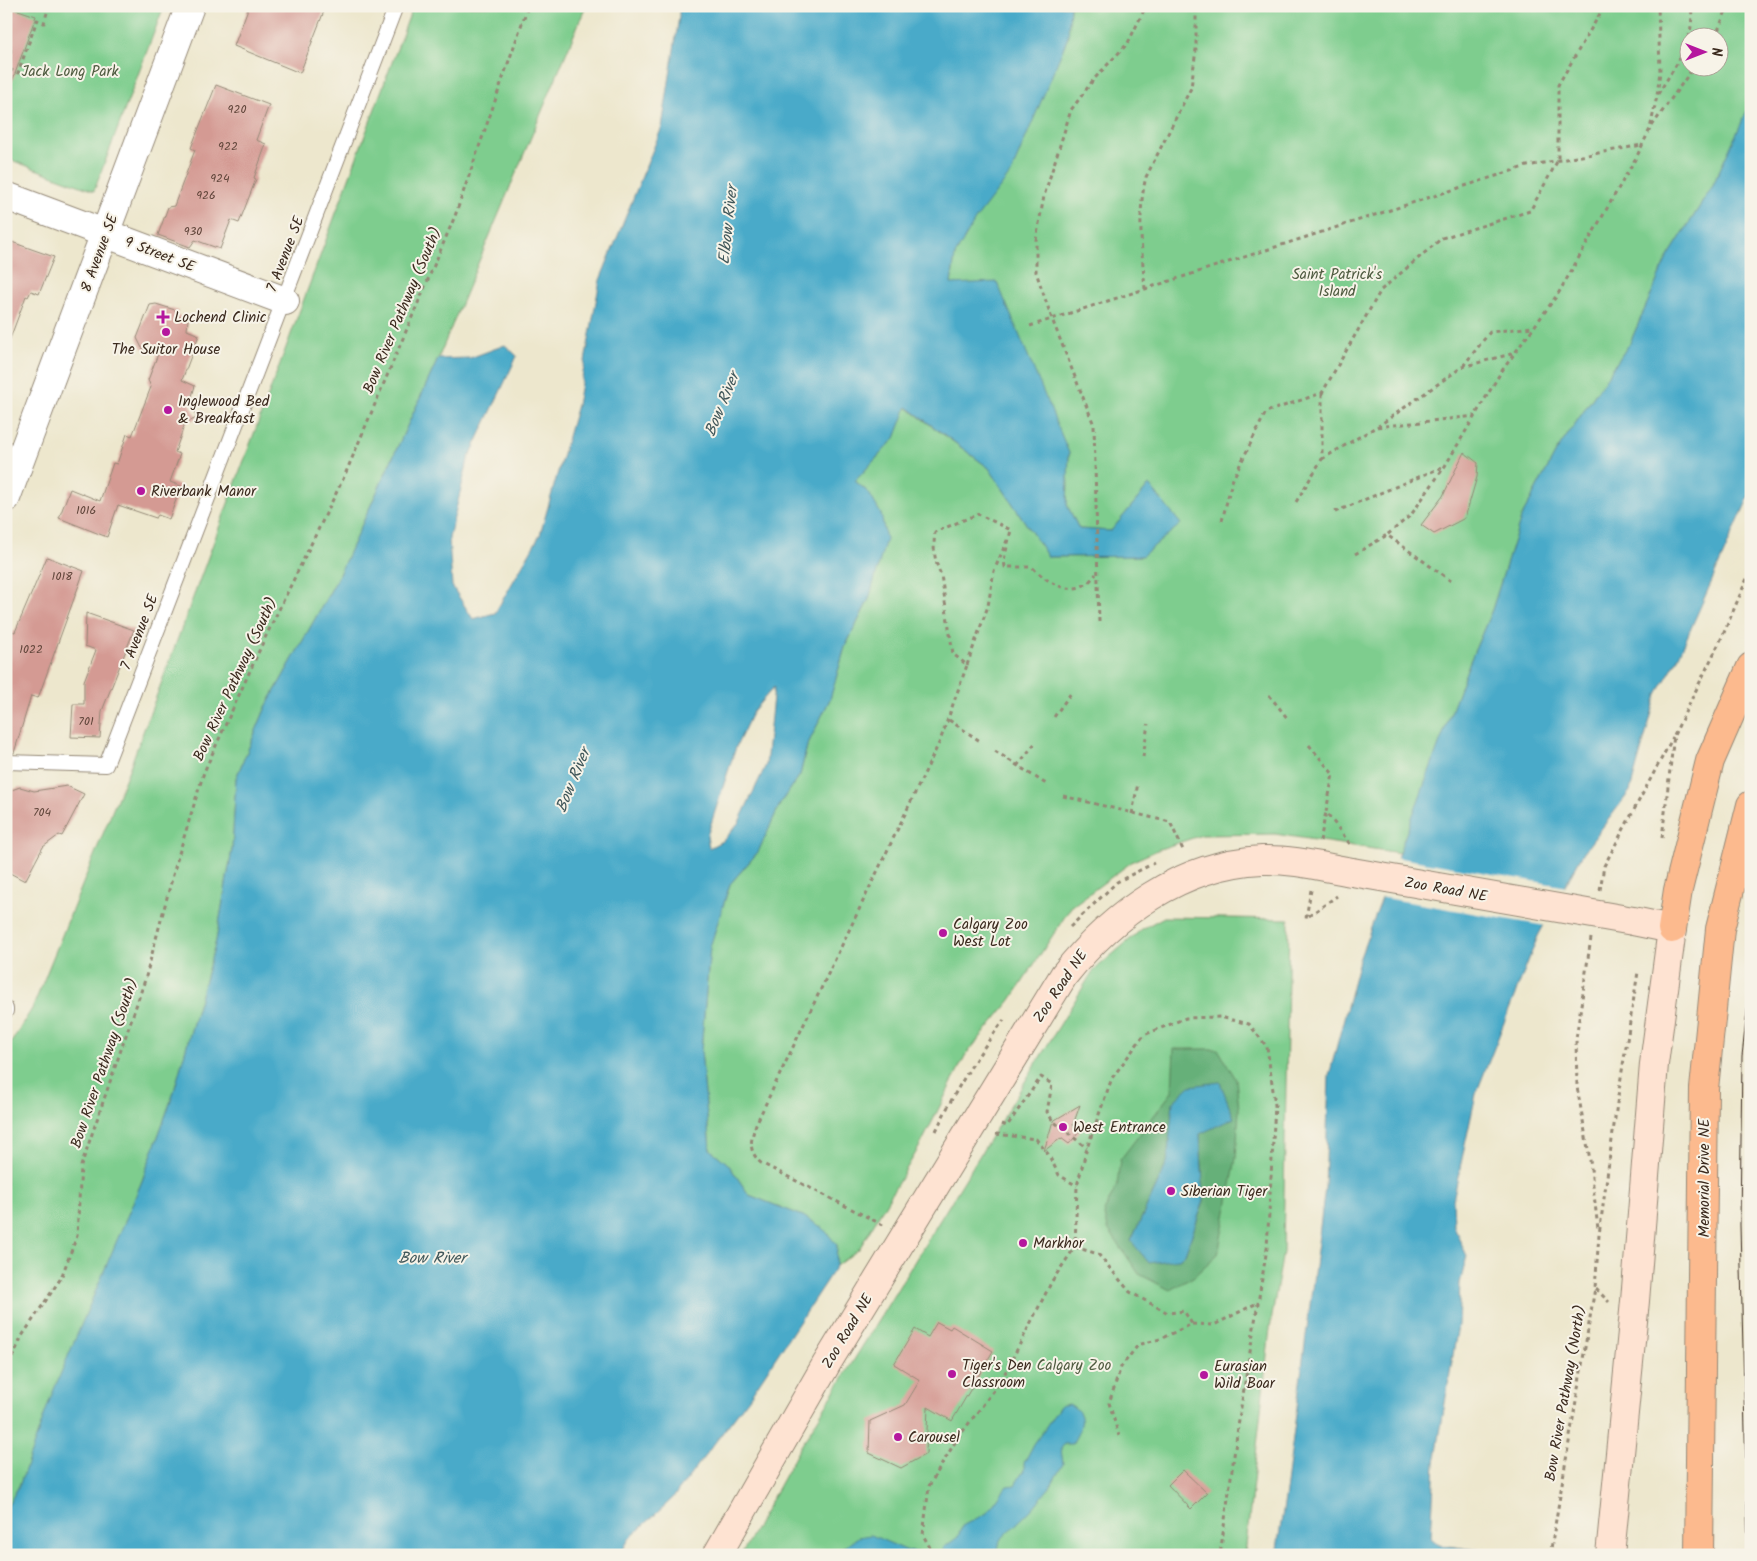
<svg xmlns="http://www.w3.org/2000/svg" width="1757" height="1561" viewBox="0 0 1757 1561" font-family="Kalam,sans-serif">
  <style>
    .green { fill: #7ecd8e; stroke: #5c7c56; fill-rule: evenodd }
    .forest { fill: #66b079; stroke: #506d4c; fill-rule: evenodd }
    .water { fill: #4aaac9; stroke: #426a74; fill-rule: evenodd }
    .pier { fill: #ede7cd }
    .building { fill: #d49a93 }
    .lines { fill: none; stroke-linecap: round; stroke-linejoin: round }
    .lane-casing { stroke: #948876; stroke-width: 16 }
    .street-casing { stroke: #948876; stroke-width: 30 }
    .secondary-casing { stroke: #948876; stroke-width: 30 }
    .highway-casing { stroke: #948876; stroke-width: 30 }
    .path { stroke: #948876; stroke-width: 3; stroke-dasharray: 4 4; stroke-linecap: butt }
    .lane { stroke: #fff; stroke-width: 14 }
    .street { stroke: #fff; stroke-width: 28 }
    .secondary { stroke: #fee3d2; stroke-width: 28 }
    .highway { stroke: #fcba8e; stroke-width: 28 }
    .tram { stroke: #3b2a1e; stroke-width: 1 }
    .secondary-bridge-casing { stroke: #948876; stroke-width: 30; stroke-linecap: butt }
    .secondary-bridge { stroke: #fee3d2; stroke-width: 28 }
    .poi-dot { fill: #b5179e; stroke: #f7f3e8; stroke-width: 2 }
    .labels { text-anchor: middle; stroke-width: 4; stroke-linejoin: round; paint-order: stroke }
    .number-label { font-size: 12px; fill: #61463b }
    .park-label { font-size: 15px; fill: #4f5b40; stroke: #f7f3e8 }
    .street-label { font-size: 15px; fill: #3b2a1e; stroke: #f7f3e8 }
    .poi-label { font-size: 15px; fill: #3b2a1e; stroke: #f7f3e8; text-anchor: start }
    .water-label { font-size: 16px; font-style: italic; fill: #40575a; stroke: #f7f3e8 }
  </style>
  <rect width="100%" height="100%" fill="#f7f3e8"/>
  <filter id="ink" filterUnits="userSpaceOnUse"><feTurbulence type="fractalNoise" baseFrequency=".02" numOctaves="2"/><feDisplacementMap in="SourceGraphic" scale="10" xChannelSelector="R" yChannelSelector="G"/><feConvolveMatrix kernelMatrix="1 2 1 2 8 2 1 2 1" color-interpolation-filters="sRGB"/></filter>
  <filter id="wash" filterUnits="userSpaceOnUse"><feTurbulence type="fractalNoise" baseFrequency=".0096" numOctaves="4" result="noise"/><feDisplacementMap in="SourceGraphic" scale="20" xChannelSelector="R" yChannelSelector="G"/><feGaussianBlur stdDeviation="1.12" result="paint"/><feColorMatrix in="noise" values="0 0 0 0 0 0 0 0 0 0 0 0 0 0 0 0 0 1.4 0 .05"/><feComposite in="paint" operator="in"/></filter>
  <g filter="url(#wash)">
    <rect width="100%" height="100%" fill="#ede7cd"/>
    <g class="green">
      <path d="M6,6H164L94,191L6,158Z"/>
      <path d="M413,6H586L438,359L336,581L266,707L236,778L232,850L216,941L173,1095L142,1181L20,1484L6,1509V1051L33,1007L130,767Z"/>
      <path d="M1070,6H1751V102L1747,112L1712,187L1666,260L1630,343L1556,452L1521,518L1492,610L1469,664L1400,853L1275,834L1202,835L1160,849L1133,861L1071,907L1011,1000L965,1056L921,1144L859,1249L836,1266L837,1245L803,1216L749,1195L728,1164L710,1149L701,1050L710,946L730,884L758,852L780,804L800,775L807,746L830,699L845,647L869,599V493L855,481L895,438L906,407L989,468L1048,557L1142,556L1149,485L1111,531L1079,529L1067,505L1069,453L951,284L955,255L1068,37ZM1690,38H1720V68H1690Z"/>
      <path d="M1164,917L1289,919L1283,1252L1270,1328L1245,1555H741L798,1451L1093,971L1142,929Z"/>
    </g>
    <path class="forest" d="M1174,1049H1218L1236,1079L1239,1109L1236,1158L1218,1254L1193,1277L1170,1290L1139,1274L1108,1229L1104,1211L1117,1186L1120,1160L1172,1092ZM1220,1082L1200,1134L1204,1201L1185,1254L1179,1259L1131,1241L1167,1163Z"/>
    <g class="water">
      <path d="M679,6H1070L1068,37L1011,173L975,220L955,255L951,284L997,282L1069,453L1067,505L1079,529L1111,531L1149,485L1181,524L1142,556L1048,557L989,468L907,407L895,438L855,481L869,493L881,514L886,539L869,599L845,647L830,699L807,746L800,775L780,804L758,852L730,884L710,947L701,1050L710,1149L728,1164L749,1195L803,1216L823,1228L837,1245L836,1266L749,1398L672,1499L629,1539L620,1555H6V1509L20,1484L50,1399L142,1181L173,1095L216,941L232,850L236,778L266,707L336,581L438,359L470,358L505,345L517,356L468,460L449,538L452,586L473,619L495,613L540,535L577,405L600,280L662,127L679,17ZM774,687L766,765L739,822L724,840L709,848L707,836L736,747L753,711Z"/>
      <path d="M1751,102V492L1677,660L1657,694L1630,791L1583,853L1538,936L1476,1094L1453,1200L1454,1227L1467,1256L1460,1283L1458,1325L1435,1463L1431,1538L1439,1545L1486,1551L1489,1555H1276L1286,1492L1325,1188L1329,1076L1359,960L1469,664L1492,610L1521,518L1556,452L1630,343L1666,260L1712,187Z"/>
      <path d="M1220,1082L1234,1118L1200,1134L1204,1201L1185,1254L1179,1259L1149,1263L1131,1241L1167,1163L1173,1102L1190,1086Z"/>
      <path d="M1069,1404C1089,1415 1081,1428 1072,1444H1064L1061,1449L1063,1464L1050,1487L1032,1509L1000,1540L997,1555H948L943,1548L958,1537L962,1526L987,1513L1007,1486L1015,1485L1024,1470V1463L1034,1444L1060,1406Z"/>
      <path d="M871,1535L908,1551L937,1555H834L858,1537Z"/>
    </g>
    <path class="pier" d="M1395,857L1567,887L1546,926L1380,897Z"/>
    <g id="blocks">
      <g class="building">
        <path d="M6,6L36,16L9,90H6Z"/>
        <path d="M249,6H326L300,73L234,46Z"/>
        <path d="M216,85L269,105L256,140L266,144L254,178L256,179L239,223L231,220L220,249L195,240L190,247L158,235L168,207L174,206L195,150L191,148Z"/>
        <path d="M6,240L54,257L39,294L31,291L28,297L26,296L8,344Z"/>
        <path d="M156,304L178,311L176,315L188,319L187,330L199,335L182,380L195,386L190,403L197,418L185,423L175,452L180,454L170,482L181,486L169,519L158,515L156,518L118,505L107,537L59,518L70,489L100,501L113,463L117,464L127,434L132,436L151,387L148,380L158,354L142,348L137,338L150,305Z"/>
        <path d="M1464,452L1478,463L1477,477L1465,518L1434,534L1421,525L1443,496Z"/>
        <path d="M47,557L84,571L38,698L31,696L14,753H6V643L11,631L15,632Z"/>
        <path d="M86,613L134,630L102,711L100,738L71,737L73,704H84V681L96,650L85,646Z"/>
        <path d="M67,786L84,794L62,836L59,835L43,847L25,881L6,871V792L20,787L34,791Z"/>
        <path d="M1080,1105L1073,1125L1080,1131L1069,1144L1061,1138L1044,1151L1053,1121Z"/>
        <path d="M937,1322L950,1329L952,1326L993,1351L952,1421L928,1407L926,1454L901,1468L869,1453L870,1421L905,1405L920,1380L894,1364L915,1329L928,1337Z"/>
        <path d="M1183,1470L1207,1493L1191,1509L1168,1485Z"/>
      </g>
    </g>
  </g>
  <g filter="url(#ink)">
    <use href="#blocks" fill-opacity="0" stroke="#948876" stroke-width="1"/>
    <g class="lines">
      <g class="lane-casing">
        <g id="lane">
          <path d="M6,762L106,765L396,6"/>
          <path d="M6,1009V1011"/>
        </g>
      </g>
      <g class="street-casing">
        <g id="street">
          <path d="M6,196L285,301"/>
          <path d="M6,498L190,6"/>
        </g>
      </g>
      <g class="secondary-casing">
        <g id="secondary">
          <path d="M717,1555L827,1363L1064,975C1113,914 1181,864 1262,860C1292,859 1323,867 1352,872"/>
          <path d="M1610,1555L1635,1301L1654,1064L1672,929L1633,921"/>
        </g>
      </g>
      <g class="highway-casing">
        <g id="highway">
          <path d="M1672,929L1678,890L1710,761L1751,667"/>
          <path d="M1699,1555L1704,1089L1720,929L1751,805"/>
        </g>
      </g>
      <g class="path">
        <path d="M1715,38L1728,6"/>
        <path d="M9,69L11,45"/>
        <path d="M6,76L9,69L18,73L37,20L44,23L49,6"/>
        <path d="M1658,94C1675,66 1696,40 1691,6"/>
        <path d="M1652,126L1693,68"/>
        <path d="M1145,289C1142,252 1137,213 1146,177L1191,88L1196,49V6"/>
        <path d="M1030,326L1527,166L1642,145"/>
        <path d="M1463,366L1490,332L1532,327"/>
        <path d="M1377,427L1462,367L1515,353"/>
        <path d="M1322,459L1376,427L1475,416"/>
        <path d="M1296,502L1322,459V393"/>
        <path d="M1335,512L1445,466"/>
        <path d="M1222,521L1232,481L1266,412L1322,393L1381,290L1442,238L1530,211L1558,160V85L1601,12L1607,6"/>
        <path d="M1355,554L1387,535"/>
        <path d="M1451,581L1387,535L1411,515L1445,466L1501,372L1558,294L1637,156L1650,129L1657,96L1660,71L1658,6"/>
        <path d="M1099,622L1094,425L1052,319L1036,272V240L1044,196L1071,110L1094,79L1128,43L1146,6"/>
        <path d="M967,665L988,606L994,571L1008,538"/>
        <path d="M1269,695L1288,719"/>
        <path d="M1054,717L1071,693"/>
        <path d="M949,720L980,741"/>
        <path d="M1309,745L1333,774L1326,812L1350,844V847"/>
        <path d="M995,751L1046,784"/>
        <path d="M1143,757L1148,724"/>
        <path d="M1017,766L1036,742"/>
        <path d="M1063,796L1170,822L1184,852"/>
        <path d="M1132,814L1138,783"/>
        <path d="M1662,838L1674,735L1723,635L1751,569"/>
        <path d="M1320,841L1326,812"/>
        <path d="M1311,890L1306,918L1337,896"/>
        <path d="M1600,890L1604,866L1673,737"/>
        <path d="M1070,927L1117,882L1154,863"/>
        <path d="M1591,938L1576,1039L1577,1087L1590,1160L1598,1229"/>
        <path d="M1002,1124L1007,1126L1041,1077L1052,1084L1047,1112L1053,1121L1087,1148"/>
        <path d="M936,1131C955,1090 977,1055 1004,1020"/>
        <path d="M996,1134L1036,1139L1048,1154L1059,1175L1077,1186"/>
        <path d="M883,1225L761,1163C747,1150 751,1140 756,1124L940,741L967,665L953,654L941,575C934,560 933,548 935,532L978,514L1011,530L1004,560L1005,567H1032C1051,586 1077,600 1096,574"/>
        <path d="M1075,1247L1098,1254L1130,1292L1146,1301L1168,1313L1184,1311L1192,1324L1160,1339L1138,1345L1121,1367L1109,1403L1119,1436"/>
        <path d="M1596,1289L1609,1302"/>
        <path d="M1192,1324L1214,1325L1257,1303"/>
        <path d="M6,1372L22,1336L61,1278L77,1236L81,1166L145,980L177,860L204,772L264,640L344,477L455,216L528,6"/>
        <path d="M934,1555L923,1535L929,1486L957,1439L1001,1381L1052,1281L1075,1247L1077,1186L1087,1148L1112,1078L1144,1035L1186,1018L1220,1017L1249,1024L1267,1047L1275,1105L1267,1248L1240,1413L1220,1555"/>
        <path d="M1550,1555L1595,1288L1599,1235L1618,1096L1638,972"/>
      </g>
      <use href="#lane" class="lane"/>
      <use href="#street" class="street"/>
      <use href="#secondary" class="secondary"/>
      <use href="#highway" class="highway"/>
      <path class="tram" d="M1748,1555L1740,1225L1742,1056L1751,976"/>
      <g class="secondary-bridge-casing">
        <path id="secondary-bridge" d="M1352,872L1633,921"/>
      </g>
      <use href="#secondary-bridge" class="secondary-bridge"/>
    </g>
  </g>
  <g class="poi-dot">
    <path d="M160.5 309.5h5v5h5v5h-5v5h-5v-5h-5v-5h5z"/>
    <circle cx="166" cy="332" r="5"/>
    <circle cx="168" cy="410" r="5"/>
    <circle cx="141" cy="491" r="5"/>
    <circle cx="943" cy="933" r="5"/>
    <circle cx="1063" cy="1127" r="5"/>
    <circle cx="1171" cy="1191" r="5"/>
    <circle cx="1023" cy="1243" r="5"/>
    <circle cx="952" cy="1374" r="5"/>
    <circle cx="1204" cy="1375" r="5"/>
    <circle cx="898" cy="1437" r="5"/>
  </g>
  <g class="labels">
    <g class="number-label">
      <text x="237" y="113">920</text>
      <text x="228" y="150">922</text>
      <text x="220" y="182">924</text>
      <text x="206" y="199">926</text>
      <text x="193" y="235">930</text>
      <text x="86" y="514">1016</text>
      <text x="62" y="580">1018</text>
      <text x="31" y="653">1022</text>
      <text x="86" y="725">701</text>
      <text x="42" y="816">704</text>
    </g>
    <g class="park-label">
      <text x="70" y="76">Jack Long Park</text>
      <text x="1337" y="279">Saint Patrick's<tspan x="1337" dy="17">Island</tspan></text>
      <text x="1074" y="1370">Calgary Zoo</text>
    </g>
    <g class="street-label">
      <text transform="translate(99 253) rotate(-70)" y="5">8 Avenue SE</text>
      <text transform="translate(160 254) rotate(21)" y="5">9 Street SE</text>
      <text transform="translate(285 254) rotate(-69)" y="5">7 Avenue SE</text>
      <text transform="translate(402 310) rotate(-67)" y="5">Bow River Pathway (South)</text>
      <text transform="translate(139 632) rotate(-69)" y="5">7 Avenue SE</text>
      <text transform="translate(235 679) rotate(-65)" y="5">Bow River Pathway (South)</text>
      <text transform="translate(1446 889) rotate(10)" y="5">Zoo Road NE</text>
      <text transform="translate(1060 986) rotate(-56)" y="5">Zoo Road NE</text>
      <text transform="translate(104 1063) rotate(-71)" y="5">Bow River Pathway (South)</text>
      <text transform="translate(1704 1178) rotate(-90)" y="5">Memorial Drive NE</text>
      <text transform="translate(847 1331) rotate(-59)" y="5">Zoo Road NE</text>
      <text transform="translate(1565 1393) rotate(-80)" y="5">Bow River Pathway (North)</text>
    </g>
    <g class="poi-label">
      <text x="174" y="322">Lochend Clinic</text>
      <text x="166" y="354" text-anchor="middle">The Suitor House</text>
      <text x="178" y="406">Inglewood Bed<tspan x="178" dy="17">&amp; Breakfast</tspan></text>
      <text x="151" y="496">Riverbank Manor</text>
      <text x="953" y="929">Calgary Zoo<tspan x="953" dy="17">West Lot</tspan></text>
      <text x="1073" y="1132">West Entrance</text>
      <text x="1181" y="1196">Siberian Tiger</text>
      <text x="1033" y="1248">Markhor</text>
      <text x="962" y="1370">Tiger's Den<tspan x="962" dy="17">Classroom</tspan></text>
      <text x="1214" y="1371">Eurasian<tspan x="1214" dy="17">Wild Boar</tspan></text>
      <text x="908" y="1442">Carousel</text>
    </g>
    <g class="water-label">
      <text transform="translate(727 225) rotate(-84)" y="6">Elbow River</text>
      <text transform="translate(721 404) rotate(-68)" y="6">Bow River</text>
      <text transform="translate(572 780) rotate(-68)" y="6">Bow River</text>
      <text x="432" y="1263">Bow River</text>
    </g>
  </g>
  <rect width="1757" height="1561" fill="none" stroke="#f7f3e8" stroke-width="25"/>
  <g transform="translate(1704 52) rotate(90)"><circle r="24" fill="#f7f3e8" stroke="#aca397"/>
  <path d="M0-4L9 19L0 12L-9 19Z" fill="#b5179e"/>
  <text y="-8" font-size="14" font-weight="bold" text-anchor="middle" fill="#3b2a1e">N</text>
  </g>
</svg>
